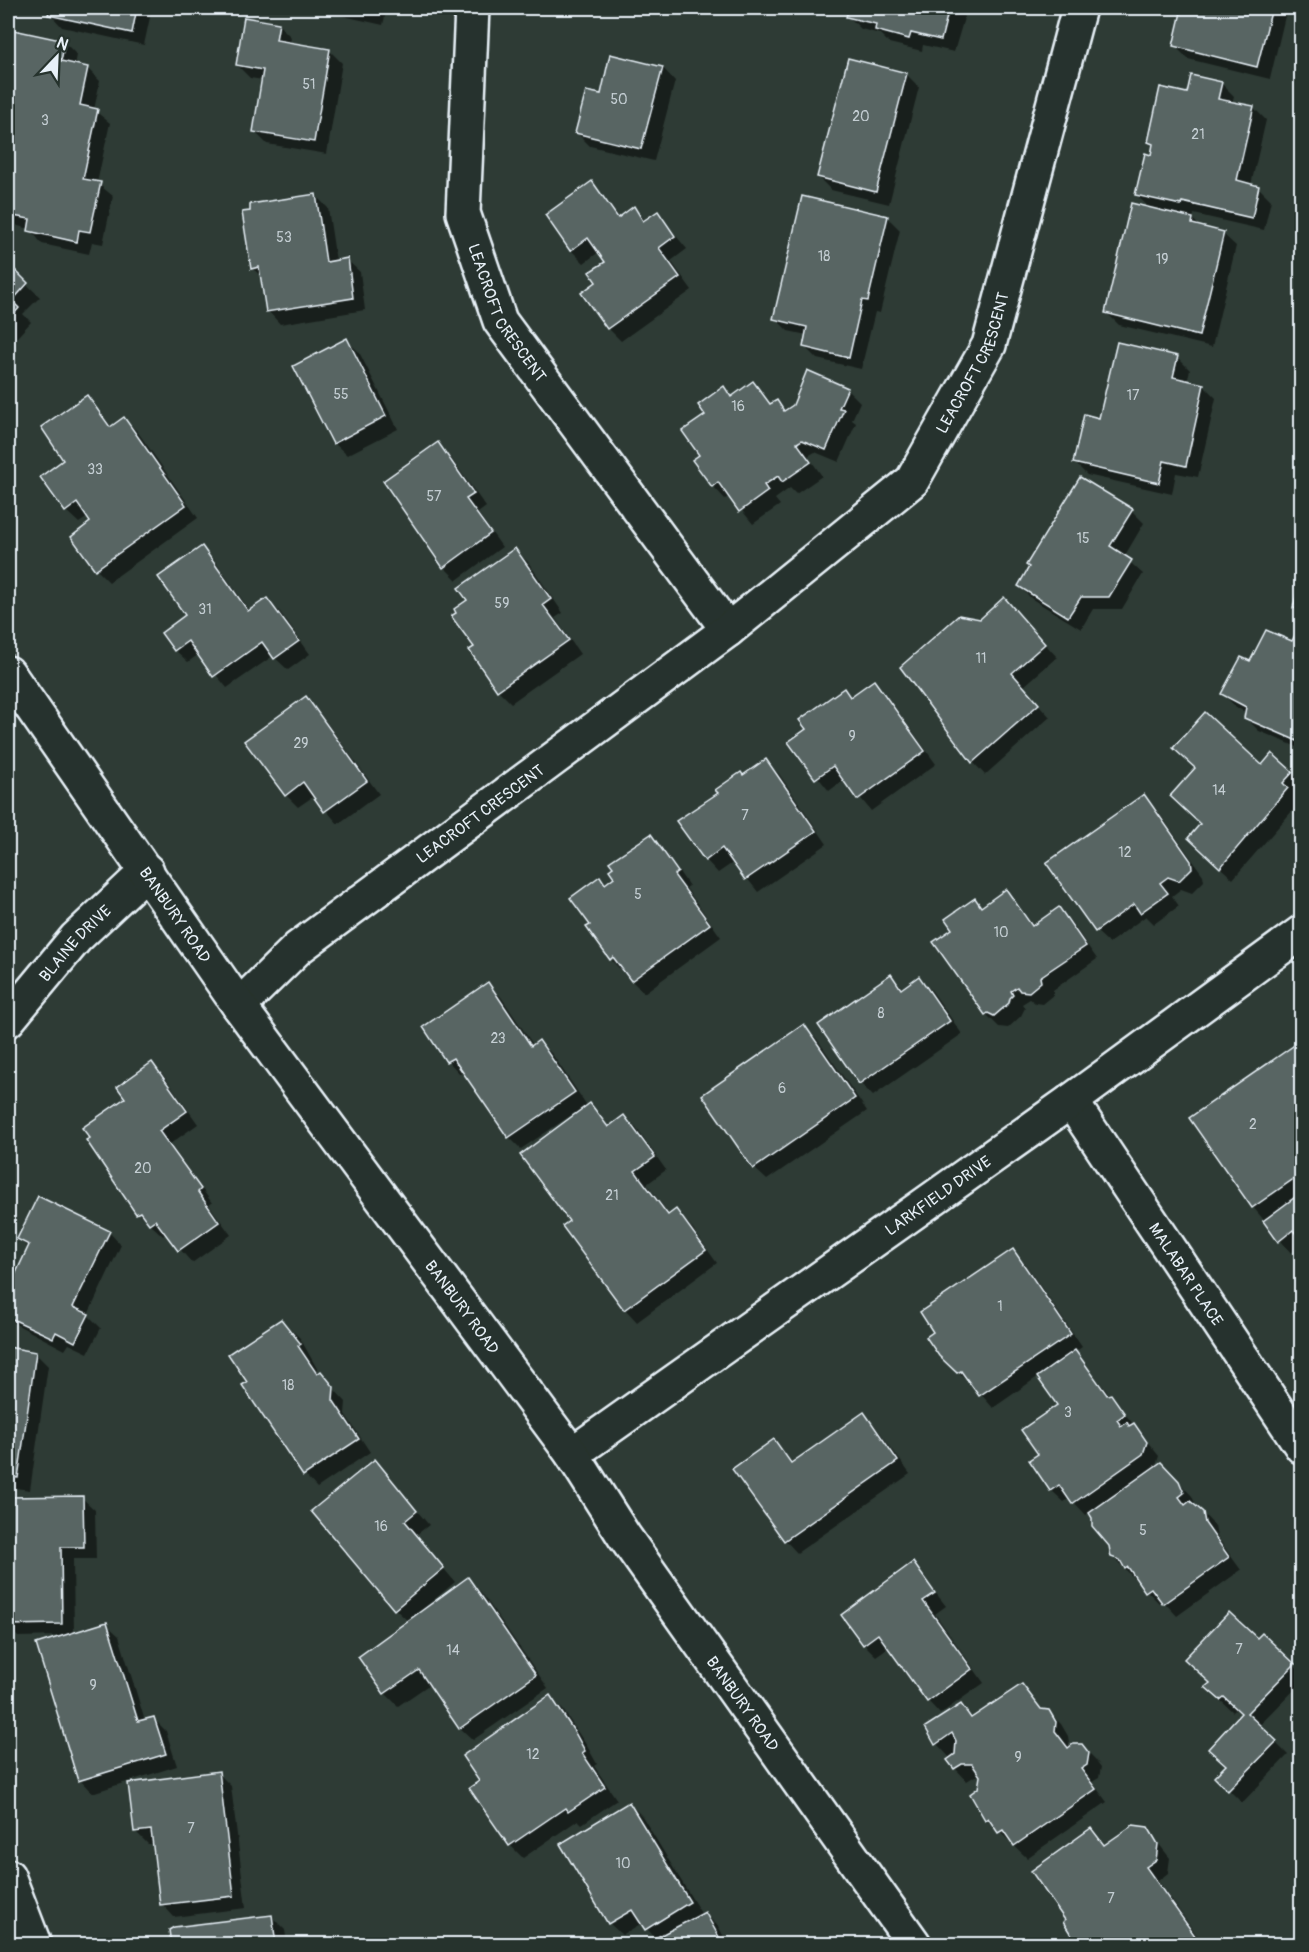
<svg xmlns="http://www.w3.org/2000/svg" width="1309" height="1952" viewBox="0 0 1309 1952" font-family="Pangolin,sans-serif">
  <style>
    .shadow { fill: #0007 }
    .building { fill: #596563; stroke: #e8f1f8; stroke-width: 1.5 }
    .lines { fill: none; stroke-linecap: round; stroke-linejoin: round }
    .minor-casing { stroke: #e8f1f8; stroke-width: 38 }
    .tertiary-casing { stroke: #e8f1f8; stroke-width: 38 }
    .minor { stroke: #26332d; stroke-width: 33 }
    .tertiary { stroke: #26332d; stroke-width: 33 }
    .labels { text-anchor: middle; stroke-width: 4.5; stroke-linejoin: round; paint-order: stroke }
    .number-label { font-size: 14px; fill: #c4ced3 }
    .street-label { font-size: 16px; fill: #e8f1f8; stroke: #26332d }
  </style>
  <rect width="100%" height="100%" fill="#2e3b35"/>
  <filter id="ink" filterUnits="userSpaceOnUse"><feTurbulence type="fractalNoise" baseFrequency=".0167" numOctaves="2"/><feDisplacementMap in="SourceGraphic" scale="12" xChannelSelector="R" yChannelSelector="G"/><feConvolveMatrix kernelMatrix="1 2 1 2 8 2 1 2 1" color-interpolation-filters="sRGB"/></filter>
  <g filter="url(#ink)">
    <g class="shadow">
      <path d="M51,8H152L144,45L62,27L50,14Z"/>
      <path d="M308,8H387L383,25Z"/>
      <path d="M850,8H967L954,52L923,45L922,51L889,43L880,34L861,29L848,16Z"/>
      <path d="M1184,8H1287L1270,79L1188,59L1175,46Z"/>
      <path d="M278,24L291,37L290,44L329,50L342,63L327,154L267,144L255,132L263,80L250,78L237,65Z"/>
      <path d="M10,31L64,42L77,55L75,66L87,68L100,81L94,110L110,123L97,183L113,196L103,244L92,242L89,254L42,244L30,229L18,226L8,216V44Z"/>
      <path d="M611,56L663,68L675,81L654,161L590,146L577,133L602,96Z"/>
      <path d="M906,74L919,87L889,204L831,190L818,177Z"/>
      <path d="M1221,83L1234,96L1232,103L1253,107L1266,120L1251,185L1258,187L1271,200L1264,230L1194,214L1193,219L1201,228L1223,234L1236,246L1212,347L1119,325L1106,312L1151,209L1136,195L1152,156L1154,146L1150,142L1188,94Z"/>
      <path d="M592,183L620,218L634,208L646,221L657,213L687,249L671,261L692,290L621,341L608,328L583,293L598,283L607,262L599,252L584,263L571,250Z"/>
      <path d="M315,195L328,208L336,261L347,260L360,272L365,310L280,324L268,311L263,278L252,268Z"/>
      <path d="M887,217L900,230L880,313L875,312L861,369L817,359L804,346L807,335L788,331L775,318Z"/>
      <path d="M8,266L40,297L23,314L31,322L8,347Z"/>
      <path d="M346,340L359,352L398,429L347,455L334,443Z"/>
      <path d="M1177,357L1190,370L1187,382L1203,385L1216,398L1198,477L1176,473L1172,494L1087,475L1074,462L1100,420Z"/>
      <path d="M753,383L772,405L777,402L786,411L847,389L860,402L852,420L856,423L839,462L815,452L808,456L822,476L796,494L790,488L775,499L780,505L753,524L730,496L725,499L713,486L694,460L701,455L707,416L723,388L732,397Z"/>
      <path d="M87,396L112,427L124,419L137,431L198,518L109,582L96,569L92,523L88,517L79,523L66,511Z"/>
      <path d="M437,444L450,457L486,507L478,513L502,547L457,580L444,567Z"/>
      <path d="M1132,511L1144,523L1124,557L1143,574L1122,609H1093L1081,629L1032,599L1019,586Z"/>
      <path d="M202,548L214,560L250,611L267,600L280,612L310,654L288,670L273,656L227,688L199,654L188,662L175,650L188,615Z"/>
      <path d="M515,550L528,562L563,613L555,618L580,654L511,703L498,690L476,647L469,601Z"/>
      <path d="M1016,612L1057,657L1023,687L1050,717L985,775L973,762L902,667L981,620Z"/>
      <path d="M1302,640V749L1259,731L1246,718L1247,713L1236,707L1223,694L1251,663Z"/>
      <path d="M873,682L886,695L936,764L871,811L845,779L829,791L791,743Z"/>
      <path d="M306,698L318,711L379,794L338,824L314,796L298,807L286,795Z"/>
      <path d="M766,761L779,774L827,844L758,892L734,862L718,873L706,860L744,777Z"/>
      <path d="M1262,767L1292,773L1302,782V789L1294,797L1300,802L1233,879L1202,851V825Z"/>
      <path d="M1143,796L1156,809L1203,875L1204,881L1192,893L1181,889L1172,896L1179,906L1154,924L1146,916L1109,943L1096,931Z"/>
      <path d="M651,836L663,849L689,886L686,888L721,937L644,993L612,961L620,953L611,959L588,927L592,925L600,878L606,885L616,877Z"/>
      <path d="M1006,891L1034,926L1059,909L1071,922L1097,959L1053,990V995L1042,1004L1035,1003L1030,999L1022,1004L1025,1008L1021,1016L1008,1028L999,1027L986,1014L954,930L975,900L983,908Z"/>
      <path d="M891,976L904,989L919,978L932,991L962,1034L873,1096L860,1083L820,1025Z"/>
      <path d="M488,984L501,997L534,1046L539,1042L552,1054L588,1107L590,1105L610,1128L624,1117L637,1129L666,1170L647,1184L670,1216L676,1211L689,1224L717,1263L637,1322L625,1309L571,1221L576,1112L521,1149L509,1137L464,1071L460,1074L448,1061Z"/>
      <path d="M804,1026L817,1039L867,1111L767,1180L754,1168Z"/>
      <path d="M1302,1051V1245L1291,1253L1253,1207L1191,1119Z"/>
      <path d="M152,1064L164,1076L198,1124L170,1144L212,1203L209,1205L231,1235L192,1263L166,1233L163,1236L138,1213L127,1098Z"/>
      <path d="M109,1232L121,1245L88,1315L101,1328L88,1353L69,1344L65,1350L8,1320V1294L29,1249L19,1239Z"/>
      <path d="M1012,1251L1025,1264L1082,1347L1075,1352L1159,1456L1155,1468L1174,1477L1192,1496L1196,1506L1215,1526L1217,1537L1241,1570L1177,1616L1163,1601L1159,1603L1112,1556L1110,1546L1090,1512L1086,1515L1070,1498L1064,1502L1051,1490L1040,1454L1059,1405L1039,1376L993,1408L972,1384L953,1368L935,1332Z"/>
      <path d="M1302,1259V1274L1294,1264Z"/>
      <path d="M281,1320L300,1338L320,1374L346,1402L345,1414L370,1452L317,1488L305,1475L244,1385L249,1382Z"/>
      <path d="M8,1349L35,1353L48,1366L30,1490L8,1487Z"/>
      <path d="M864,1414L876,1427L910,1474L797,1553L785,1540L774,1441L793,1463Z"/>
      <path d="M375,1461L429,1525L416,1535L455,1582L422,1610L424,1612L468,1579L481,1592L548,1688L473,1740L460,1728L430,1684L398,1706L385,1693L360,1657L409,1622L395,1609Z"/>
      <path d="M82,1498L95,1510L96,1559H73L74,1634L106,1624L119,1636L145,1721L153,1718L166,1731L177,1766L92,1793L80,1780L62,1636L18,1637L8,1626V1499Z"/>
      <path d="M913,1564L946,1606L935,1614L984,1683L940,1714L928,1701L889,1647L876,1656L864,1644Z"/>
      <path d="M1262,1635L1302,1673V1682L1259,1726L1288,1755L1242,1803L1216,1777L1227,1765L1243,1714L1237,1708L1233,1712L1220,1700Z"/>
      <path d="M1022,1686L1044,1711H1048L1061,1724L1068,1736L1070,1749L1082,1746L1095,1759L1101,1767L1099,1778L1092,1782L1107,1802L1027,1858L986,1819L979,1789L982,1776H975L967,1781L955,1768L951,1759L937,1744L927,1727L961,1706L973,1718Z"/>
      <path d="M550,1697L563,1710L587,1746L597,1764L594,1766L617,1800L582,1824L578,1820L523,1858L510,1845L471,1789L481,1782Z"/>
      <path d="M218,1773L231,1786L246,1908L174,1917L162,1904L154,1844H148L136,1832Z"/>
      <path d="M629,1803L642,1816L702,1915L705,1914L718,1926L728,1944H647L657,1940L642,1923L622,1935L609,1923Z"/>
      <path d="M1147,1829L1170,1858L1168,1873L1158,1881L1203,1944H1079L1091,1830L1106,1846Z"/>
      <path d="M272,1917L285,1930L287,1944H172L171,1931Z"/>
    </g>
    <g class="building">
      <path d="M50,8H137L132,33L48,15Z"/>
      <path d="M849,8H952L951,12H948L941,40L911,33L909,39L875,30L876,24L846,17Z"/>
      <path d="M1182,8H1272L1257,67L1173,46Z"/>
      <path d="M244,17L279,23L276,40L330,49L314,142L253,132L263,70L236,65Z"/>
      <path d="M9,29L65,41L61,61L88,67L80,105L98,109L83,179L101,182L90,232L79,230L77,242L28,231L30,219L8,215Z"/>
      <path d="M610,54L663,67L641,149L575,133L586,91L601,94Z"/>
      <path d="M848,58L907,73L876,192L817,177Z"/>
      <path d="M1191,75L1222,82L1218,99L1254,106L1237,180L1259,186L1252,218L1182,202L1181,205L1135,195L1145,153L1151,155L1153,144L1148,142L1160,87L1187,93Z"/>
      <path d="M592,181L618,218L634,206L643,221L658,211L675,236L659,248L680,277L607,329L581,293L596,282L589,272L605,262L588,238L570,251L545,215Z"/>
      <path d="M316,194L326,262L348,258L353,298L266,312L259,267L251,269L242,212L250,211V204Z"/>
      <path d="M802,196L888,216L868,301L862,300L849,358L803,347L807,327L773,319Z"/>
      <path d="M1131,203L1193,218L1192,224L1224,232L1199,336L1105,313Z"/>
      <path d="M8,263L28,283L12,301L19,308L8,321Z"/>
      <path d="M347,338L386,416L333,444L293,366Z"/>
      <path d="M1117,342L1178,356L1173,377L1204,384L1186,466L1164,461L1159,483L1073,463L1084,414L1099,418Z"/>
      <path d="M807,370L848,388L839,408L844,409L826,450L802,440L797,443L811,462L782,482L778,476L764,485L768,491L739,512L718,482L712,487L692,460L699,455L682,431L705,415L698,405L724,386L731,397L753,381L770,404L777,400L784,411L793,405Z"/>
      <path d="M87,395L110,427L124,417L186,505L95,570L71,537L90,522L77,503L65,512L40,477L63,460L41,427Z"/>
      <path d="M438,442L474,494L466,499L491,533L443,568L383,481Z"/>
      <path d="M1080,477L1133,509L1110,546L1132,560L1109,597H1081L1068,617L1018,586L1029,567L1026,565Z"/>
      <path d="M202,546L248,611L267,598L299,641L274,659L262,642L213,677L188,641L174,651L161,633L185,615L158,577Z"/>
      <path d="M515,548L551,599L543,605L569,640L497,691L469,650L474,647L451,616L456,613L454,609L467,600L458,588Z"/>
      <path d="M1302,573V610L1293,608Z"/>
      <path d="M1004,597L1045,644L1012,673L1039,704L972,763L900,667L959,615L980,619Z"/>
      <path d="M1266,630L1292,641L1295,635L1302,638V743L1244,718L1246,707L1221,694L1241,657L1250,661Z"/>
      <path d="M874,680L925,751L857,800L833,766L815,779L788,742L806,729L799,720L844,688L850,697Z"/>
      <path d="M306,696L367,781L324,812L303,782L285,796L244,741Z"/>
      <path d="M1205,712L1262,765L1272,753L1293,772L1283,783L1288,788L1220,868L1188,838L1200,824L1170,796L1195,768L1173,748Z"/>
      <path d="M766,759L816,831L745,880L722,848L705,861L676,821L718,793L715,790L741,772L743,775Z"/>
      <path d="M1144,794L1191,861L1192,868L1179,881L1168,877L1160,883L1168,893L1140,913L1134,904L1095,932L1046,863Z"/>
      <path d="M651,834L678,872L674,875L710,924L631,981L613,957L610,960L586,927L590,925L570,898L600,876L605,884L614,877L609,870L613,867L609,862Z"/>
      <path d="M1006,889L1032,926L1059,907L1086,946L1040,977L1041,982L1029,992L1020,991L1017,987L1011,991L1013,995L1010,998L1009,1003L994,1016L988,1013L985,1015L933,942L952,929L945,919L975,898L981,907Z"/>
      <path d="M891,974L901,989L919,976L950,1021L859,1084L818,1025Z"/>
      <path d="M488,982L531,1046L539,1040L575,1092L508,1138L453,1058L446,1062L423,1027Z"/>
      <path d="M804,1024L855,1098L753,1169L702,1095Z"/>
      <path d="M1296,1044L1302,1051V1173L1252,1208L1189,1118Z"/>
      <path d="M152,1062L187,1111L159,1131L201,1189L198,1192L219,1222L178,1251L155,1220L149,1224L140,1212L136,1214L86,1140L90,1138L82,1128L125,1098L117,1087Z"/>
      <path d="M590,1103L608,1127L624,1115L655,1157L635,1171L668,1215L676,1209L706,1250L624,1310L562,1226L569,1221L520,1155Z"/>
      <path d="M1302,1192V1242L1293,1230L1278,1242L1263,1221Z"/>
      <path d="M38,1196L110,1231L73,1307L89,1314L75,1342L56,1332L53,1338L8,1317V1290L29,1245L17,1239Z"/>
      <path d="M1013,1249L1071,1334L979,1396L961,1371L957,1373L939,1356L926,1337L933,1332L920,1312Z"/>
      <path d="M281,1319L301,1344L298,1346L317,1374L321,1371L334,1387L333,1400L359,1439L303,1476L242,1385L247,1382L228,1354Z"/>
      <path d="M8,1347L36,1352L18,1478L8,1477Z"/>
      <path d="M1075,1350L1107,1395L1111,1394L1125,1414L1117,1420L1121,1426L1127,1422L1129,1426L1134,1423L1147,1442L1143,1454L1072,1504L1059,1485L1050,1491L1029,1460L1038,1454L1021,1430L1057,1405L1037,1377Z"/>
      <path d="M864,1412L898,1461L784,1541L732,1469L774,1439L791,1463Z"/>
      <path d="M375,1459L417,1511L405,1521L444,1568L394,1610L311,1511Z"/>
      <path d="M1161,1462L1179,1481L1184,1493L1179,1497L1185,1505L1190,1501L1203,1512L1205,1523L1229,1557L1163,1604L1151,1588L1145,1592L1128,1567L1125,1569L1120,1560L1111,1557L1109,1546L1092,1526V1518L1089,1513Z"/>
      <path d="M83,1496L84,1547H61L62,1624L8,1625V1497Z"/>
      <path d="M913,1562L935,1593L923,1601L972,1669L927,1702L878,1634L863,1645L841,1615Z"/>
      <path d="M468,1577L536,1675L459,1729L419,1670L384,1694L358,1657Z"/>
      <path d="M1229,1612L1257,1638L1262,1633L1295,1664L1247,1713L1277,1741L1228,1791L1214,1777L1226,1765L1208,1749L1241,1713L1224,1697L1220,1700L1205,1687L1210,1683L1184,1659Z"/>
      <path d="M107,1622L138,1721L154,1717L166,1754L78,1781L36,1644Z"/>
      <path d="M1022,1684L1041,1709L1049,1710L1056,1722L1055,1731L1068,1748L1073,1744H1082L1089,1753L1087,1765L1081,1769L1096,1789L1014,1846L1003,1830L998,1833L988,1818L985,1820L970,1794L978,1788L980,1776L972,1764H962L954,1769L947,1760L955,1754L956,1741L952,1733L935,1745L925,1727L961,1704L971,1718Z"/>
      <path d="M550,1695L574,1731L585,1751L582,1753L605,1787L568,1812L565,1808L509,1846L469,1788L479,1781L462,1756Z"/>
      <path d="M219,1771L234,1896L160,1905L151,1830L134,1832L128,1783Z"/>
      <path d="M629,1802L690,1902L645,1930L632,1910L608,1924L560,1844Z"/>
      <path d="M1133,1825L1148,1827L1158,1844L1156,1860L1146,1867L1198,1940L1192,1944H1077L1063,1922L1065,1920L1031,1871L1091,1828L1104,1845Z"/>
      <path d="M705,1912L723,1944H644Z"/>
      <path d="M272,1915L276,1944H171L169,1930L174,1927Z"/>
    </g>
    <g class="lines">
      <g class="minor-casing">
        <g id="minor">
          <path id="s1" d="M472,8L463,213L500,321L728,630"/>
          <path id="s2" d="M239,1006L298,948L728,630L912,481L989,345L1079,8"/>
          <path id="s3" d="M8,1020L76,938L147,871"/>
          <path id="s4" d="M1071,1101L1302,1447"/>
          <path id="s5" d="M572,1454L1071,1101L1302,932"/>
          <path d="M8,1876L34,1944"/>
        </g>
      </g>
      <g class="tertiary-casing">
        <g id="tertiary">
          <path id="s6" d="M8,673L239,1006L572,1454L624,1536L914,1944"/>
        </g>
      </g>
      <use href="#minor" class="minor"/>
      <use href="#tertiary" class="tertiary"/>
    </g>
  </g>
  <g class="labels">
    <g class="number-label">
      <text x="309" y="89">51</text>
      <text x="619" y="104">50</text>
      <text x="861" y="121">20</text>
      <text x="45" y="125">3</text>
      <text x="1198" y="139">21</text>
      <text x="284" y="242">53</text>
      <text x="824" y="261">18</text>
      <text x="1162" y="264">19</text>
      <text x="341" y="399">55</text>
      <text x="1133" y="400">17</text>
      <text x="738" y="411">16</text>
      <text x="95" y="474">33</text>
      <text x="434" y="501">57</text>
      <text x="1083" y="543">15</text>
      <text x="502" y="608">59</text>
      <text x="205" y="614">31</text>
      <text x="981" y="663">11</text>
      <text x="852" y="741">9</text>
      <text x="301" y="748">29</text>
      <text x="1219" y="795">14</text>
      <text x="745" y="820">7</text>
      <text x="1125" y="857">12</text>
      <text x="638" y="899">5</text>
      <text x="1001" y="937">10</text>
      <text x="881" y="1018">8</text>
      <text x="498" y="1043">23</text>
      <text x="782" y="1093">6</text>
      <text x="1253" y="1129">2</text>
      <text x="143" y="1173">20</text>
      <text x="612" y="1200">21</text>
      <text x="1000" y="1311">1</text>
      <text x="288" y="1390">18</text>
      <text x="1068" y="1417">3</text>
      <text x="381" y="1531">16</text>
      <text x="1143" y="1535">5</text>
      <text x="1239" y="1654">7</text>
      <text x="453" y="1655">14</text>
      <text x="93" y="1690">9</text>
      <text x="533" y="1759">12</text>
      <text x="1018" y="1762">9</text>
      <text x="191" y="1833">7</text>
      <text x="623" y="1868">10</text>
      <text x="1111" y="1903">7</text>
    </g>
    <g class="street-label">
      <text dy="6" stroke="none"><textPath href="#s1" startOffset="315">LEACROFT CRESCENT</textPath></text>
      <text dy="6" stroke="none"><textPath href="#s2" startOffset="988">LEACROFT CRESCENT</textPath></text>
      <text dy="6" stroke="none"><textPath href="#s2" startOffset="309">LEACROFT CRESCENT</textPath></text>
      <text dy="6" stroke="none"><textPath href="#s6" startOffset="294">BANBURY ROAD</textPath></text>
      <text dy="6" stroke="none"><textPath href="#s3" startOffset="102">BLAINE DRIVE</textPath></text>
      <text dy="6" stroke="none"><textPath href="#s5" startOffset="448">LARKFIELD DRIVE</textPath></text>
      <text dy="6" stroke="none"><textPath href="#s4" startOffset="208">MALABAR PLACE</textPath></text>
      <text dy="6" stroke="none"><textPath href="#s6" startOffset="780">BANBURY ROAD</textPath></text>
      <text dy="6" stroke="none"><textPath href="#s6" startOffset="1266">BANBURY ROAD</textPath></text>
    </g>
  </g>
  <rect width="1309" height="1952" fill="none" stroke="#26332d" stroke-width="30"/>
  <rect x="15" y="15" width="1279" height="1922" fill="none" stroke="#e8f1f8" stroke-width="2" filter="url(#ink)"/>
  <g transform="translate(57 57) rotate(23)" stroke="#26332d" stroke-width="4.5" paint-order="stroke">
  <path d="M0-4.5L10 22L0 15L-10 22Z" fill="#e8f1f8"/>
  <text y="-9" font-size="16" font-weight="bold" text-anchor="middle" fill="#e8f1f8">N</text>
  </g>
</svg>
